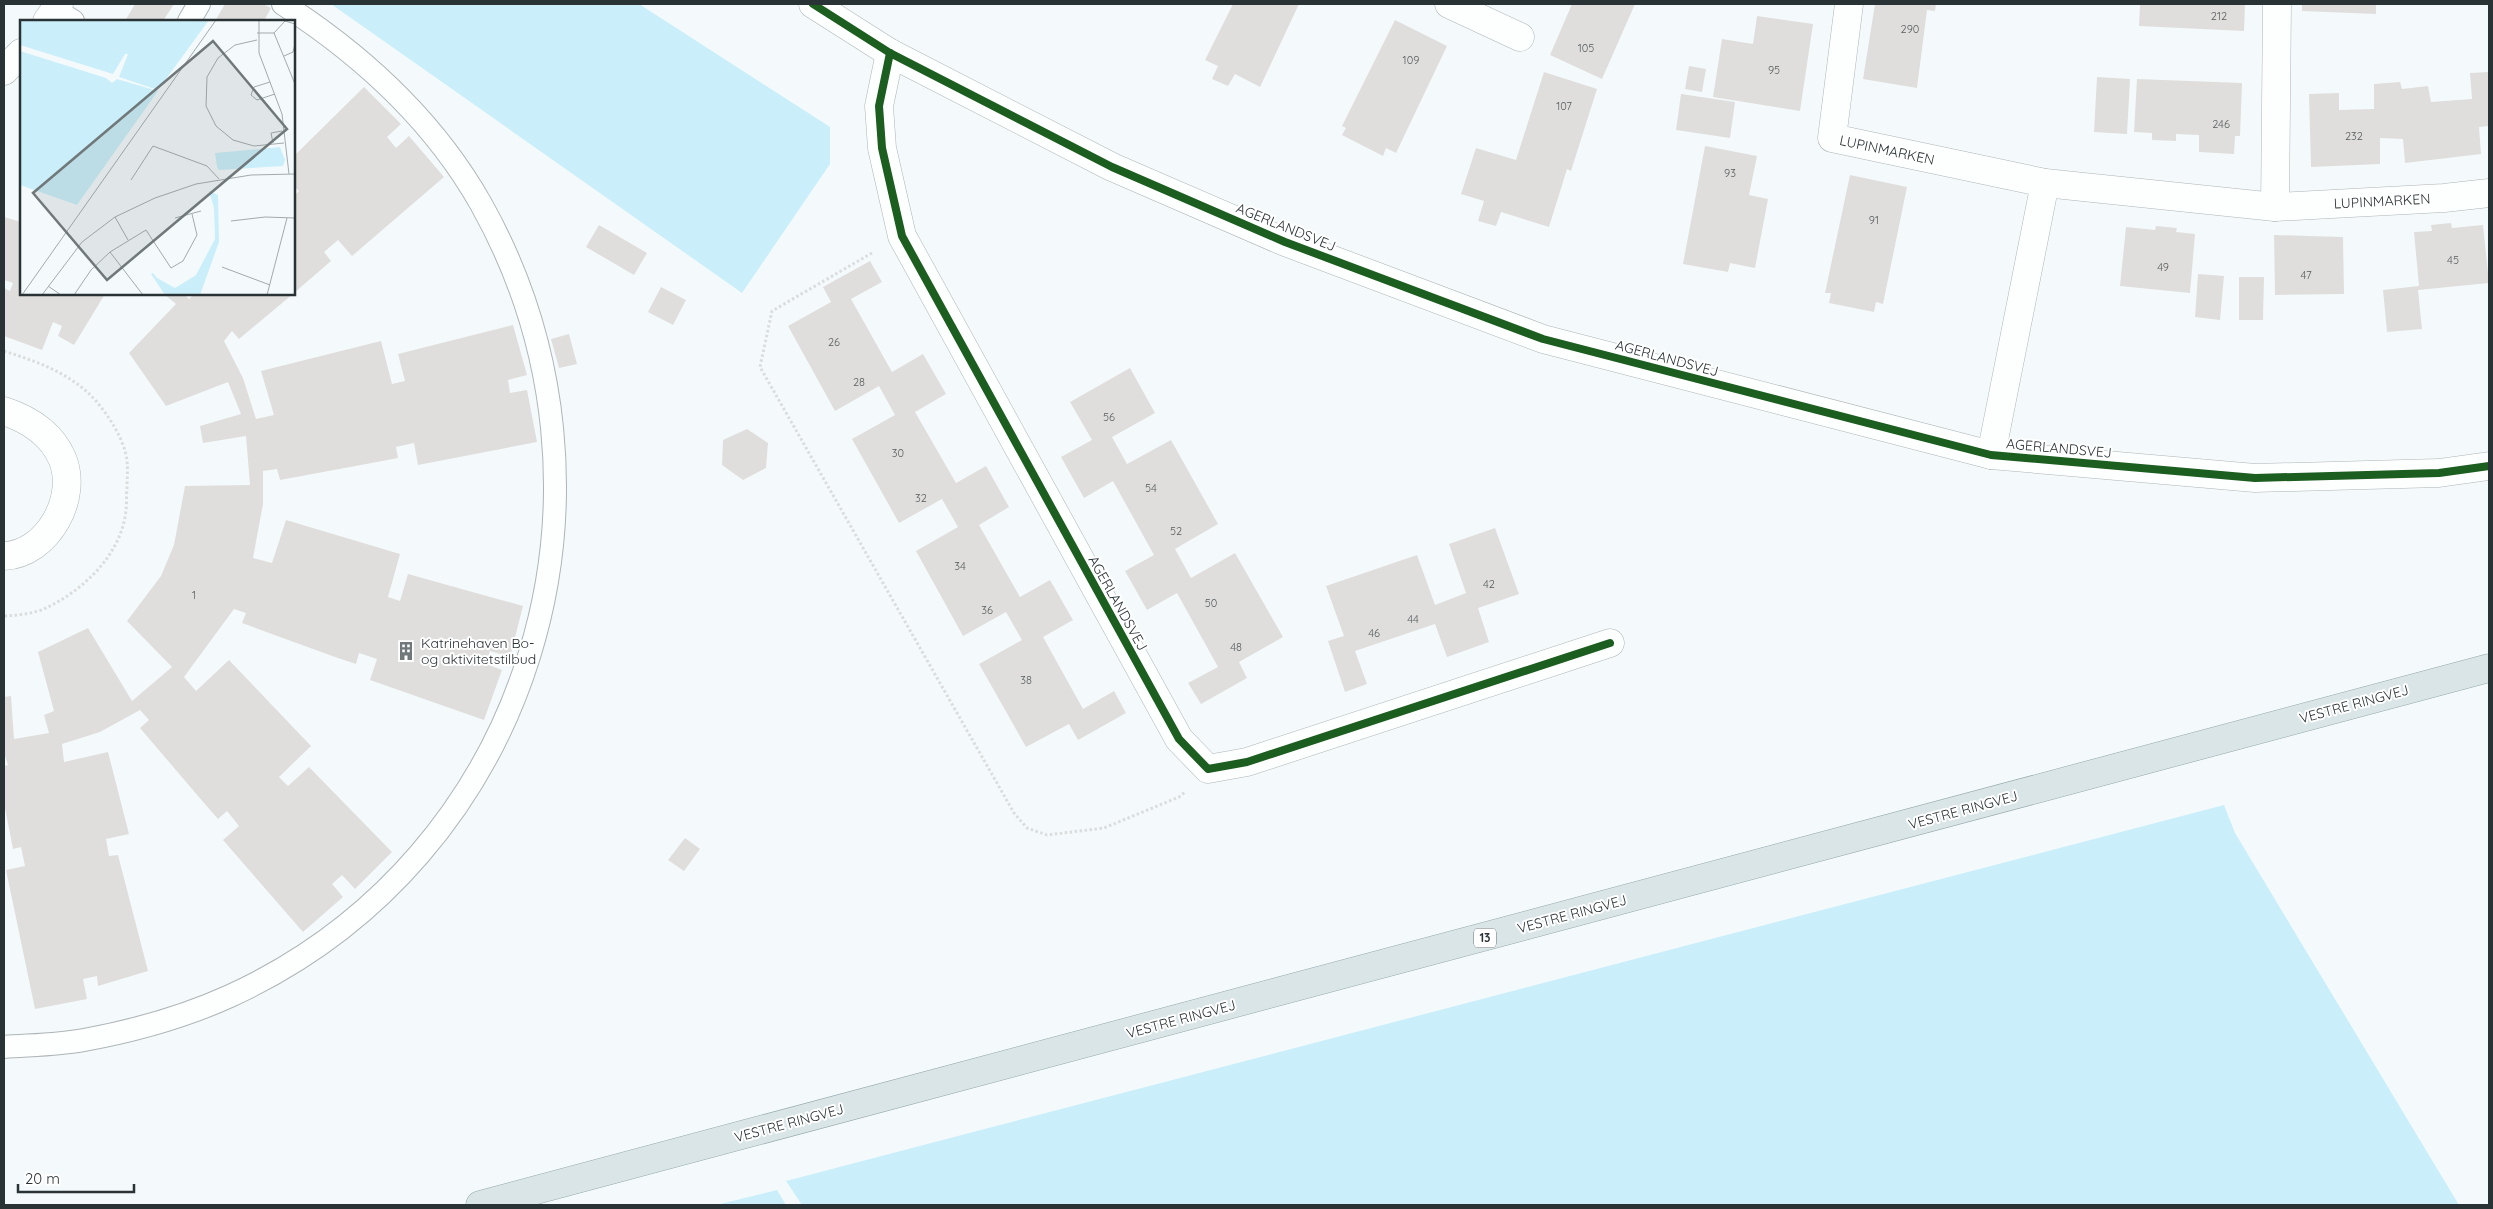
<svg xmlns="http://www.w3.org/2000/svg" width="2493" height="1209" viewBox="0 0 2493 1209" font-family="Quicksand,sans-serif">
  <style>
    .green { fill: #caeffa }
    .building { fill: #dfdedc }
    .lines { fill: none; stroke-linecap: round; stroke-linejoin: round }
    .lane-casing { stroke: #aeb5b7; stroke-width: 24 }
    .street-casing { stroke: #aeb5b7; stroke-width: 29 }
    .secondary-casing { stroke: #aeb5b7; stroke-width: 29 }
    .primary-casing { stroke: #94a8ac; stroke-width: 29 }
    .path { stroke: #dadcdd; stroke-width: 3; stroke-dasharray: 2.5 2.5; stroke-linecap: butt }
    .lane { stroke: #fdfefe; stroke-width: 22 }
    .street { stroke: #fdfefe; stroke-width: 28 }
    .secondary { stroke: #fdfefe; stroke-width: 28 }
    .primary { stroke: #dae5e7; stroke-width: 28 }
    .cycleway-casing { stroke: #fff; stroke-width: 11 }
    .cycleway { stroke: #1b5e20; stroke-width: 8 }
    .labels { text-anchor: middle; stroke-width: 4; stroke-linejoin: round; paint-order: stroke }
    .number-label { font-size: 11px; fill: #565d5f }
    .shield { fill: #fff; stroke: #697072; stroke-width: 1 }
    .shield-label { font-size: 12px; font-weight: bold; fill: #293235 }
    .street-label { font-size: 14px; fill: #293235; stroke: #fff }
    .poi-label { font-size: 14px; fill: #293235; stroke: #fff; text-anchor: start }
    .inset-road { fill: none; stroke: #a3aaac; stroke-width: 1 }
    .view { fill: #70787a; fill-opacity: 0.15; stroke: #70787a; stroke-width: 2.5 }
    .inset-edge { fill: none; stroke: #293235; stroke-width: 2.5 }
  </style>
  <rect width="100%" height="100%" fill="#f4fafb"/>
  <g class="green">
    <path d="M331,4H639L830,127V164L742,293Z"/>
    <path d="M2224,805L2235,833L2459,1205H802L786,1181Z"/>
    <path d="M777,1190L786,1205H716Z"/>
  </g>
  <g class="building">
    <path d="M135,4H174L163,21H125Z"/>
    <path d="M225,4H263L271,8L264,21H215Z"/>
    <path d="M1233,4H1299L1260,87L1235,74L1228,86L1212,79L1218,66L1205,60Z"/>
    <path d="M1572,4H1635L1602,79L1550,55Z"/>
    <path d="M1875,4H1936L1935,11L1927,10L1917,88L1863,79Z"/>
    <path d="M2140,4H2245L2244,31L2139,26Z"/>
    <path d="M2302,4H2376V14L2302,11Z"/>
    <path d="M1757,16L1813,24L1800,111L1713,97L1722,39L1753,44Z"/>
    <path d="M1395,20L1447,46L1396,153L1386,148L1383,156L1342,135L1346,128L1342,126Z"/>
    <path d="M1689,66L1706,69L1702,92L1685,89Z"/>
    <path d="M1544,72L1597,89L1571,171L1567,169L1549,227L1501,212L1496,226L1478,221L1484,201L1461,194L1476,148L1516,160Z"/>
    <path d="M2489,72V126L2479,127L2481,154L2405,163L2403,139L2380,138V164L2311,167L2309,94L2339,93V110L2374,109V84L2400,82L2402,89L2428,86L2431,102L2472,99L2470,73Z"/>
    <path d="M2097,77L2130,79L2127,134L2094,132Z"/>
    <path d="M2137,79L2242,83L2240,136H2235L2234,154L2199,152V135L2176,134V141L2152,140V133L2134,132Z"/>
    <path d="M364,87L401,124L387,137L396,148L409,136L444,177L352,256L338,240L324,252L331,261L294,293V196L299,191L294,186V156Z"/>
    <path d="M1681,94L1735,102L1730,138L1676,130Z"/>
    <path d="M1705,146L1757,156L1749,195L1768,199L1755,268L1730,263L1728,272L1683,264Z"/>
    <path d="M1850,175L1907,187L1883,304L1876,302L1874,312L1829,303L1831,293H1825Z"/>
    <path d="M4,217L21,222V294H105L74,345L58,336L62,326L53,322L42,350L4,336V288L10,291L13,283L4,280Z"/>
    <path d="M2451,223L2452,228L2483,225L2489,283L2418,290L2422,329L2387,332L2383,290L2419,286L2414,232L2432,231L2431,225Z"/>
    <path d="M599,225L647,253L634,275L586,247Z"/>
    <path d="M2156,226L2177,228L2176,232L2195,234L2190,293L2120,286L2126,227L2155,230Z"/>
    <path d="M2274,235L2343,237L2344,294L2275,295Z"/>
    <path d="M870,261L882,282L851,299L892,372L923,354L946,394L915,412L956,483L986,466L1009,507L979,525L1020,597L1050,580L1073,620L1043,637L1083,709L1114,691L1126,713L1078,740L1069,724L1026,747L979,664L1022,640L1006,612L963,636L916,551L958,527L942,499L899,523L852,439L895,415L879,386L835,411L788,326L831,302L823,287Z"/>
    <path d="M2198,274L2224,276L2220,320L2195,317Z"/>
    <path d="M2239,277H2264L2263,320H2239Z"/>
    <path d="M661,287L686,300L673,325L648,312Z"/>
    <path d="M164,294H184L189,299L194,294H293L239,339L232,331L224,341L243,378L256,419L274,415L261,371L381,341L392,384L405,381L398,354L513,325L527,375L508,380L510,393L527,390L537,442L418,465L414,443L396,447L398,458L377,462L280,480L277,469L263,471V504L253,558L272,563L286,520L400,554L388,597L400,601L408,574L523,606L510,657L490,651L486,664L502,670L484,720L370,680L377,659L359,653L356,664L335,657L242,623L246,613L234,609L184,677L196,691L229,660L311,746L279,777L288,786L309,767L392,852L355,889L342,875L332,884L343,897L303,932L223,840L239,826L227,811L218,819L204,803L140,728L149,720L140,710L100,732L62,744L64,762L108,752L129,834L106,839L109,856L118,855L148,971L98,986L97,976L83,979L87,999L35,1009L6,870L25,866L21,847L13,849L4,803V766L8,765L4,753V697L11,696L14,739L49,733L44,715L54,711L38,652L88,628L132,701L172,667L127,621L161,576L174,545L185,486L250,485L246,436L203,443L200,426L241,414L228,382L166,406L129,353L176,304Z"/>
    <path d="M569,334L577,364L559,368L551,339Z"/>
    <path d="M1130,368L1155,413L1112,437L1127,464L1171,440L1218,524L1175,549L1191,578L1235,553L1283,637L1239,662L1247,678L1201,704L1188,683L1218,667L1177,593L1147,610L1125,571L1154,555L1113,481L1084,498L1061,457L1092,440L1070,402Z"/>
    <path d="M747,429L768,443L766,468L743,480L722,465L723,440Z"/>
    <path d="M1495,528L1519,594L1478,608L1489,642L1447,657L1435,624L1355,651L1367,684L1345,692L1328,641L1344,636L1326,586L1417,555L1435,605L1466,593L1449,544Z"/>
    <path d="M685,838L700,849L684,871L668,860Z"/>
  </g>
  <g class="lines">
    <g class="lane-casing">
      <g id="lane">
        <path d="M55,10L73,21"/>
        <path d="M189,21L199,4"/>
        <path d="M4,1047C30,1045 58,1045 84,1040C133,1031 184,1017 230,996C532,858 642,491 481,204C434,121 362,55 283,4"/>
      </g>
    </g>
    <g class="street-casing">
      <g id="street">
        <path d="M1449,4L1520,37"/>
        <path d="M1849,4L1832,138L2045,183L2275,207L2444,198L2489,193"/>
        <path d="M47,21L59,4"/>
        <path d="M890,53L879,106L882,148L902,236L1179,739L1208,769L1247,762L1610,643"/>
        <path d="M4,71L21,53"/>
        <path d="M2275,207L2277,4"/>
        <path d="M4,411C28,419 51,433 62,458C79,497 48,554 4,556"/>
        <path d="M1991,455L2045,183"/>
      </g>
    </g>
    <g class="secondary-casing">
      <path id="secondary" d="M813,4L890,53L1112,167L1285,242L1543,339L1991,455L2255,478L2439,473L2489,466"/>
    </g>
    <g class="primary-casing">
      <path id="primary" d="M480,1205L2489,668"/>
    </g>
    <g class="path">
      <path d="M872,253L772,311L760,367L1014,813L1027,828L1047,835L1104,828L1179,797L1185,792"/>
      <path d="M4,351C38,362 71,373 96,401C109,416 125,441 127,461C128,470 127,479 127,488C126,495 127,503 126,510C122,553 85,589 48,607C35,614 18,615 4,616"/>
    </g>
    <use href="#lane" class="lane"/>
    <use href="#street" class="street"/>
    <use href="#secondary" class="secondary"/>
    <use href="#primary" class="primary"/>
    <g class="cycleway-casing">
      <g id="cycleway">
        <path d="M813,4L890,53L1112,167L1285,242L1543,339L1991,455L2255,478L2439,473L2489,466"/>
        <path d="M890,53L879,106L882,148L902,236L1179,739L1208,769L1247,762L1610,643"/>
      </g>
    </g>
    <use href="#cycleway" class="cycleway"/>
  </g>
  <defs>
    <g id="building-bare" transform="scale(1.5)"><path d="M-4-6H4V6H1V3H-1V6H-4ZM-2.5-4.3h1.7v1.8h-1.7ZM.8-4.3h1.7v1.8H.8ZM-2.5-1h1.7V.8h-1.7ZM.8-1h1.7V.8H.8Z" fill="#70787a" stroke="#fff" stroke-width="2.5" paint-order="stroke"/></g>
  </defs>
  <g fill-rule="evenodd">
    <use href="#building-bare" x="406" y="651"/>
  </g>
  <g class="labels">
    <g class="number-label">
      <text x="2219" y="20">212</text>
      <text x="1910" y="33">290</text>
      <text x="1586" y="52">105</text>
      <text x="1411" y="64">109</text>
      <text x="1774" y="74">95</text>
      <text x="1564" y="110">107</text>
      <text x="2221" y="128">246</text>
      <text x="2354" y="140">232</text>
      <text x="1730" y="177">93</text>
      <text x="1874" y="224">91</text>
      <text x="2453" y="264">45</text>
      <text x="2163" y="271">49</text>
      <text x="2306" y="279">47</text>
      <text x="834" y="346">26</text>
      <text x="859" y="386">28</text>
      <text x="1109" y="421">56</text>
      <text x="898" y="457">30</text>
      <text x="1151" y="492">54</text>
      <text x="921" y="502">32</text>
      <text x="1176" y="535">52</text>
      <text x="960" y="570">34</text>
      <text x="1489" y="588">42</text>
      <text x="194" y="599">1</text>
      <text x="1211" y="607">50</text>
      <text x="987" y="614">36</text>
      <text x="1413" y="623">44</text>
      <text x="1374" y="637">46</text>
      <text x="1236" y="651">48</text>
      <text x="1026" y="684">38</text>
    </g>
    <rect class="shield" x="1474" y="928.5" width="22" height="19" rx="4"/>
    <g class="shield-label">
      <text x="1485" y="942">13</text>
    </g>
    <g class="street-label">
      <text transform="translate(1887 150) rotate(12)" y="5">LUPINMARKEN</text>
      <text transform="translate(2382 201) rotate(-3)" y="5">LUPINMARKEN</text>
      <text transform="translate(1286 227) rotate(22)" y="5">AGERLANDSVEJ</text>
      <text transform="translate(1667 358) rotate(15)" y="5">AGERLANDSVEJ</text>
      <text transform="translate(2059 448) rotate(5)" y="5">AGERLANDSVEJ</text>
      <text transform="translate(1118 603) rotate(61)" y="5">AGERLANDSVEJ</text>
      <text transform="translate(2354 704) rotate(-15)" y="5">VESTRE RINGVEJ</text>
      <text transform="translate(1963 810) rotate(-15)" y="5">VESTRE RINGVEJ</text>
      <text transform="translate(1572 914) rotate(-15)" y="5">VESTRE RINGVEJ</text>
      <text transform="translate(1181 1019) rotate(-15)" y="5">VESTRE RINGVEJ</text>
      <text transform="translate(789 1123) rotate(-15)" y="5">VESTRE RINGVEJ</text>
    </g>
    <g class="poi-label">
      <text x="421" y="648">Katrinehaven Bo-<tspan x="421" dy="16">og aktivitetstilbud</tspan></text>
    </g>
  </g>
  <g transform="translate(20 20)">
    <rect width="275" height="275" fill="#f4fafb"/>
    <path d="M0,0H189L138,70L99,57L108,34H105L93,54L0,25ZM0,31L86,58L92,63L97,59L138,71L57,185L0,165ZM260,127L265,140L263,146L199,150L197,147L195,133ZM189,171L198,175L199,222L180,275H145L131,254L133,253L137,258L155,268L176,255L195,219L194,188Z" fill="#caeffa"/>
    <path class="inset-road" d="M239,0V33L262,94L269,154M237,13H254L265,1L275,4M254,13L275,64M237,20L215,25L198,38L187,57L186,86L196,106L213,120L234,126L264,123M264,36L273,32L275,24M250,62L234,67L231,75L237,80L255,74M253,123L251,113L262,111M111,160L133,126L187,146L199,159M95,197L108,220M155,198L181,191M211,201L245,197L275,198M90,232L123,275M202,247L250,265M28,266L41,275M2,275L196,0M22,275L62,222L95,197L135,178L176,164L231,155L275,154M54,275L71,250L90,232L126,210L151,248L163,241L177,215L172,194M247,275L267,198"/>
    <path class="view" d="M193,21L267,109L87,260L13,173Z"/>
    <rect width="275" height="275" class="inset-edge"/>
  </g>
  <rect width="2493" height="1209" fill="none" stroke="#293235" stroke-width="10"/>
  <path d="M18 1184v8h116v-8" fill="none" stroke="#293235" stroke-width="2.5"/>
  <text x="25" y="1184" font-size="15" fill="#293235" stroke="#ffffff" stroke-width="4" paint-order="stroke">20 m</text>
</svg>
